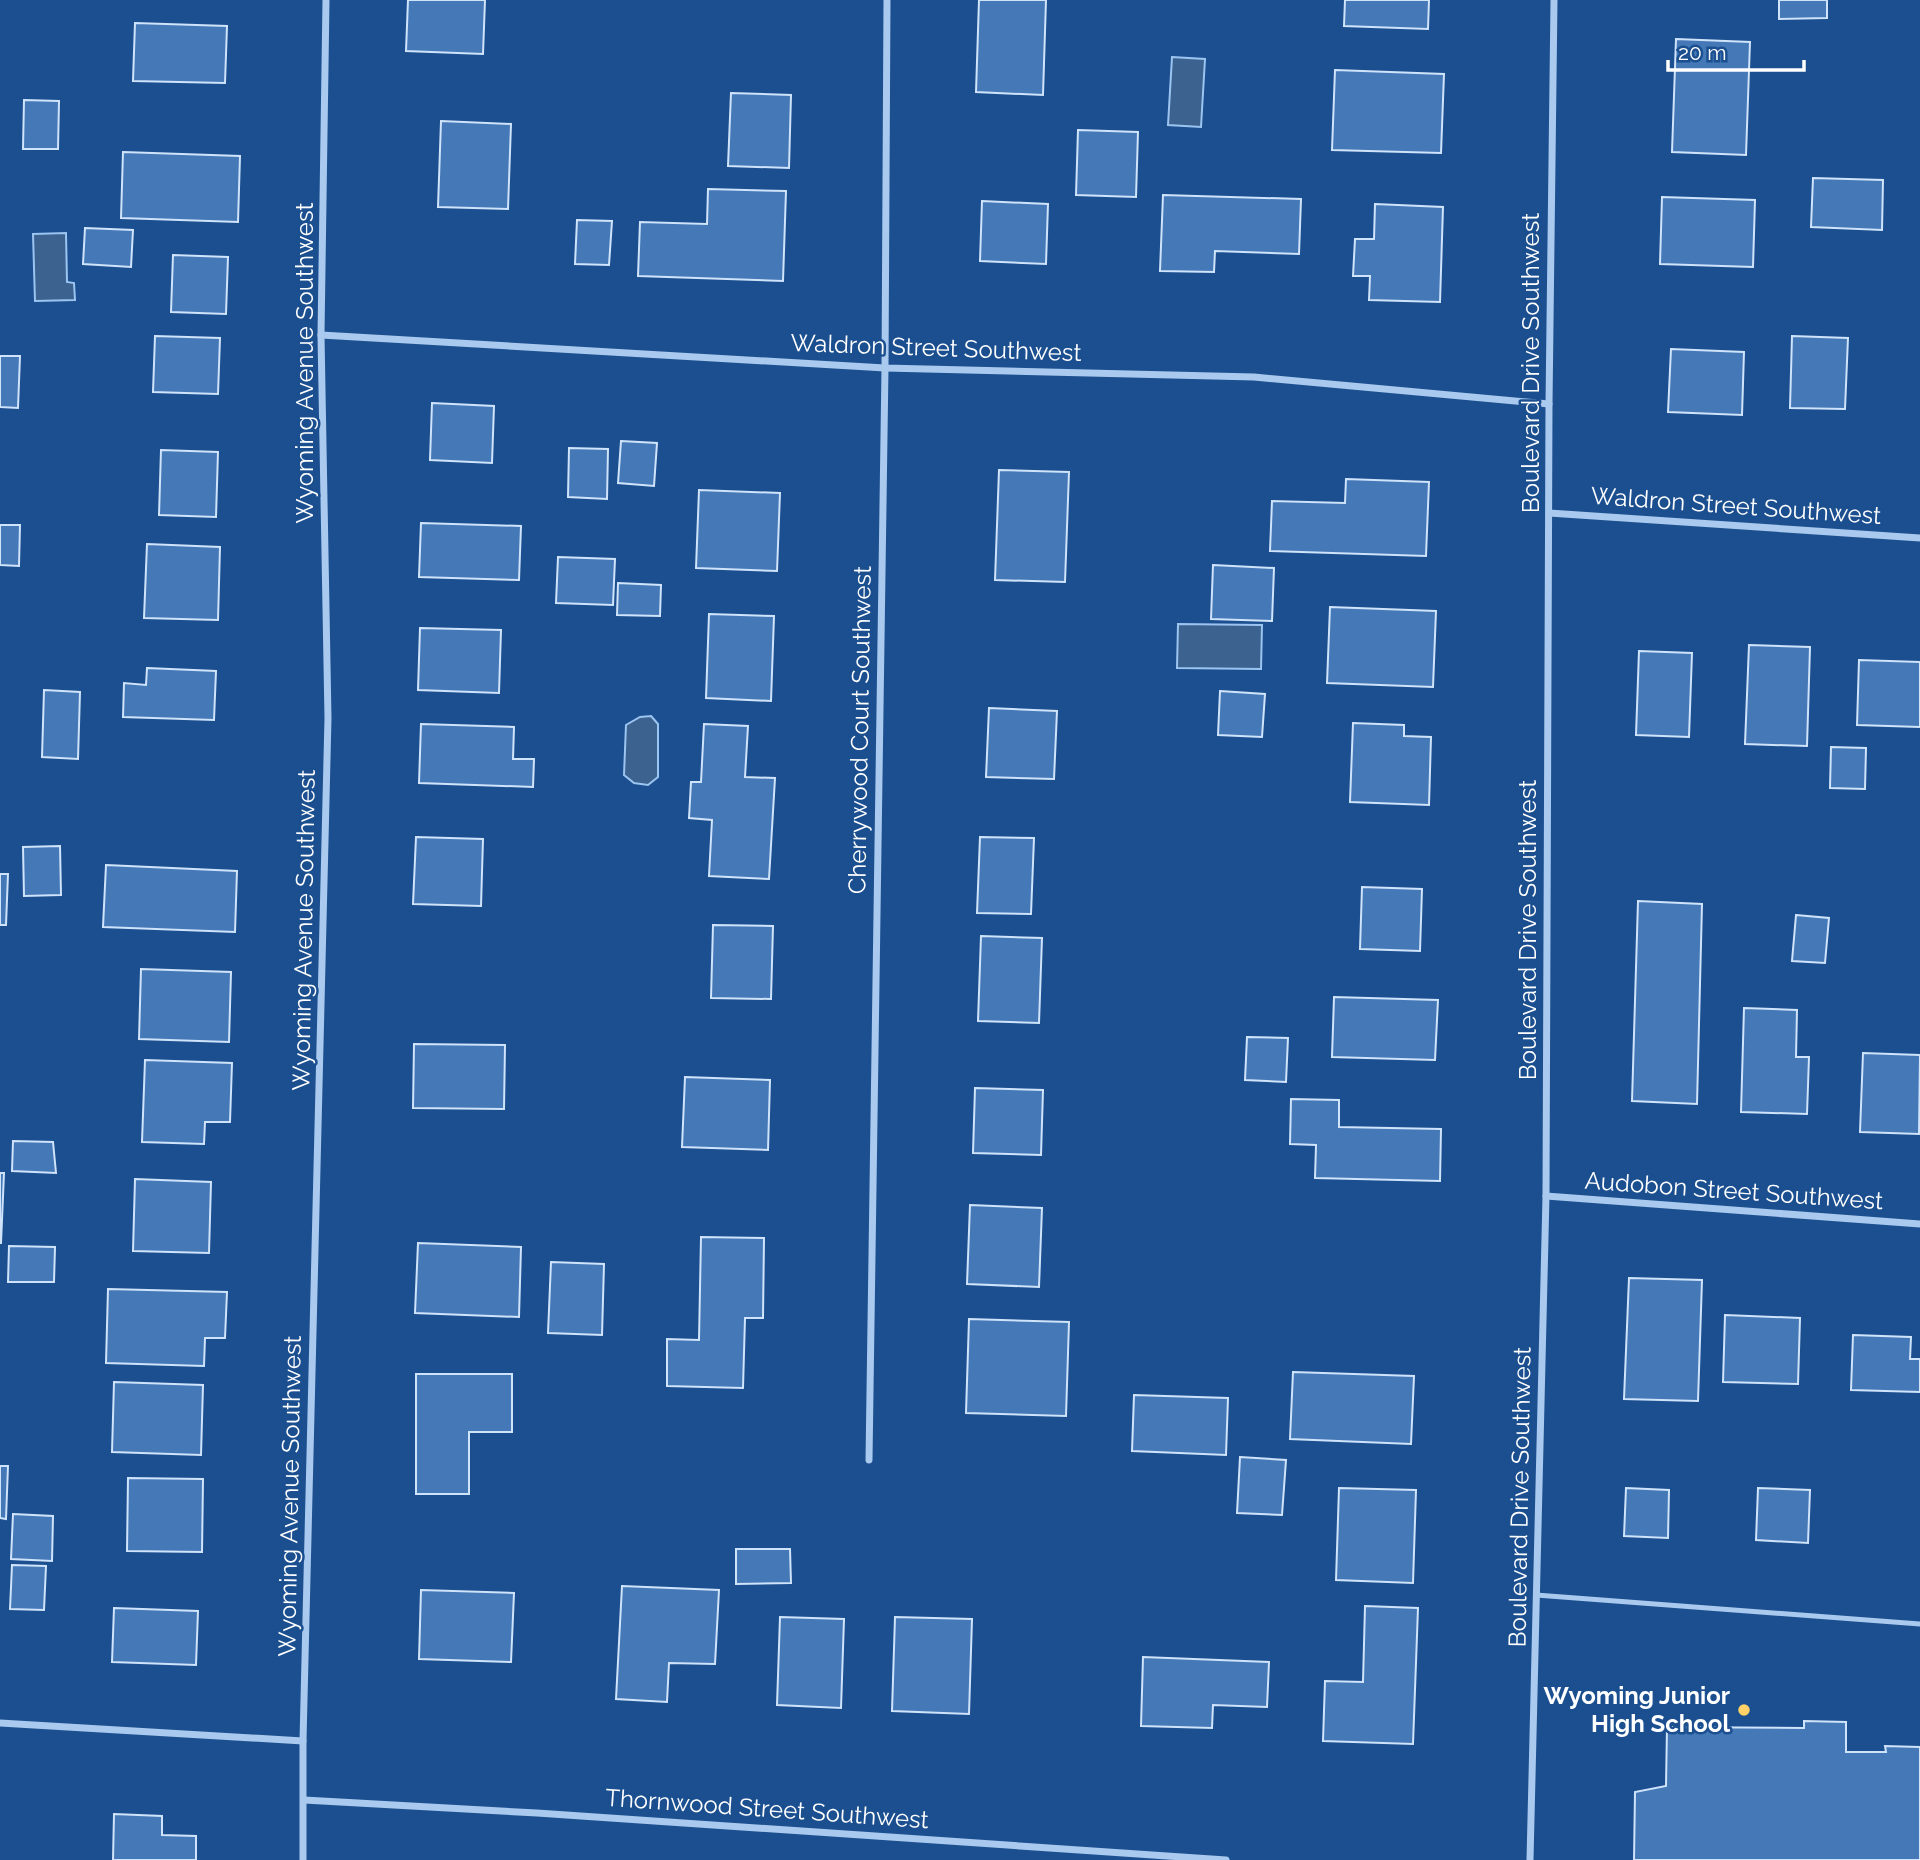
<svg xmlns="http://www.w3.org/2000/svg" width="1920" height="1860" viewBox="0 0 1920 1860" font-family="Raleway,sans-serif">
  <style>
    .water { fill: #3c6290; stroke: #9cc4f0; stroke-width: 2 }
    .building { fill: #4478b7; stroke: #cfe3fa; stroke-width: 2 }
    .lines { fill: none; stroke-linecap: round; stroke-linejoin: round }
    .service { stroke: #a9c9ee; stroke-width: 5 }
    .minor { stroke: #a9c9ee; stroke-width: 7 }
    .poi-dot { fill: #ffd166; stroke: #1b4f8f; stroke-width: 2.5 }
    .labels { text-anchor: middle; stroke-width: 5; stroke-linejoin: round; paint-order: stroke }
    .street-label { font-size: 24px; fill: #fff; stroke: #1b4f8f }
    .poi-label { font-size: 24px; font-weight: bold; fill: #fff; stroke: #1b4f8f; text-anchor: end }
  </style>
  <rect width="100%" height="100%" fill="#1b4f8f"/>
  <g class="water">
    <path d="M1172,57L1205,59L1201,127L1168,125Z"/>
    <path d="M66,233L67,282L74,283L75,300L35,301L33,234Z"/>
    <path d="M1178,624L1262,625L1261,669L1177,668Z"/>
    <path d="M651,716L658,724V777L648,785L634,783L624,775L626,725L640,717Z"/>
  </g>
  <g class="building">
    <path d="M408,0H485L483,54L406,51Z"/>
    <path d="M979,0H1046L1043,95L976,92Z"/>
    <path d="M1345,0H1429L1428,29L1344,26Z"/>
    <path d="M1779,0H1827V18L1779,19Z"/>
    <path d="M135,23L227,26L225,83L133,81Z"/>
    <path d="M1676,39L1750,42L1746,155L1672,152Z"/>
    <path d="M1335,70L1444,74L1441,153L1332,150Z"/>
    <path d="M731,93L791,95L789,168L728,166Z"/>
    <path d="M24,100L59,101L58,149H23Z"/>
    <path d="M441,121L511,124L508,209L438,207Z"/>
    <path d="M1078,130L1138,132L1136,197L1076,195Z"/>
    <path d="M123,152L240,156L238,222L121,218Z"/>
    <path d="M1813,178L1883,180L1882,230L1811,227Z"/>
    <path d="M708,189L786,191L783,281L638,276L640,222L707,224Z"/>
    <path d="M1163,195L1301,199L1299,254L1215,251L1214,272L1160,271Z"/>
    <path d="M1662,197L1755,200L1753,267L1660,264Z"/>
    <path d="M982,201L1048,204L1046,264L980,261Z"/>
    <path d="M1375,204L1443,207L1440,302L1369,300L1370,276H1353L1355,239H1374Z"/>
    <path d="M577,220L612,221L609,265L575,264Z"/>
    <path d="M85,228L133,230L131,267L83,264Z"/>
    <path d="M173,255L228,257L226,314L171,312Z"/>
    <path d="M155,336L220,338L218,394L153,392Z"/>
    <path d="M1792,336L1848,338L1845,409L1790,408Z"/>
    <path d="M1671,349L1744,352L1742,415L1668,412Z"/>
    <path d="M0,356H20L18,408L0,407Z"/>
    <path d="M432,403L494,406L492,463L430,460Z"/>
    <path d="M621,441L657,443L654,486L618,483Z"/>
    <path d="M569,448L608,449L607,499L568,497Z"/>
    <path d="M161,450L218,452L216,517L159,515Z"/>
    <path d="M999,470L1069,472L1065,582L995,580Z"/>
    <path d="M1346,479L1429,482L1426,556L1270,551L1272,501L1345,503Z"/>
    <path d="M699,490L780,493L777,571L696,568Z"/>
    <path d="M421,523L521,526L519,580L419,577Z"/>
    <path d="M0,525H20L19,566L0,565Z"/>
    <path d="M147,544L220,547L218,620L144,618Z"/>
    <path d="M558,557L615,559L613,605L556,603Z"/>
    <path d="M1213,565L1274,568L1272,621L1211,619Z"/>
    <path d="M618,583L661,585L660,616L617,615Z"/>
    <path d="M1330,607L1436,611L1433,687L1327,683Z"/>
    <path d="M709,614L774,616L771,701L706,698Z"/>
    <path d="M420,628L501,630L499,693L418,690Z"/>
    <path d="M1749,645L1810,647L1807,746L1745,744Z"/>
    <path d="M1639,651L1692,653L1689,737L1636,735Z"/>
    <path d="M1859,660L1920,662V727L1857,725Z"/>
    <path d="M147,668L216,671L214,720L123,717L124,683L146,685Z"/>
    <path d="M44,690L80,692L78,759L42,757Z"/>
    <path d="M1220,691L1265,694L1262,737L1218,735Z"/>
    <path d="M989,708L1057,711L1054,779L986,777Z"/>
    <path d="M1353,723L1404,725V736L1431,737L1429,805L1350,802Z"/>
    <path d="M421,724L514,727L513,759H534L533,787L419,783Z"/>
    <path d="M704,724L748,726L745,777L775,778L769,879L709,876L712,820L689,818L691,782H701Z"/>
    <path d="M1831,747L1866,748L1865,789L1830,788Z"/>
    <path d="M416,837L483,839L481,906L413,904Z"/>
    <path d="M980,837L1034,838L1031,914L977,913Z"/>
    <path d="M60,846L61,895L24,896L23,847Z"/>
    <path d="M106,865L237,871L235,932L103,927Z"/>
    <path d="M0,874H8L6,925H0Z"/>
    <path d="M1362,887L1422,889L1420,951L1360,949Z"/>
    <path d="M1638,901L1702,904L1697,1104L1632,1101Z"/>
    <path d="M1796,915L1829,918L1825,963L1792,961Z"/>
    <path d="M713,925L773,926L771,999L711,998Z"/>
    <path d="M981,936L1042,938L1039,1023L978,1021Z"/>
    <path d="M141,969L231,972L229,1042L139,1039Z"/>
    <path d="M1334,997L1438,1000L1435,1060L1332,1057Z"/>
    <path d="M1744,1008L1797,1010L1796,1057H1809L1807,1114L1741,1112Z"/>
    <path d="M1247,1037L1288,1038L1286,1082L1245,1080Z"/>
    <path d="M414,1044L505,1045L504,1109L413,1108Z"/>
    <path d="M1863,1053L1920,1055L1919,1134L1860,1132Z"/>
    <path d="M145,1060L232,1063L230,1122H205L204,1144L142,1142Z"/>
    <path d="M685,1077L770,1080L768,1150L682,1147Z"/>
    <path d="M975,1088L1043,1090L1041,1155L973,1153Z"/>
    <path d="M1291,1099L1339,1100V1127L1441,1129L1440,1181L1315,1178L1316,1145L1290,1144Z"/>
    <path d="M13,1141L53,1142L56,1173L12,1171Z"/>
    <path d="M0,1173H4L1,1243H0Z"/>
    <path d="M135,1179L211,1182L209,1253L133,1251Z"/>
    <path d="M970,1205L1042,1208L1039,1287L967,1284Z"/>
    <path d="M701,1237L764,1238L763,1318H745L743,1388L667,1386V1339L699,1340Z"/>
    <path d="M418,1243L521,1247L519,1317L415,1313Z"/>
    <path d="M9,1246L55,1247L54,1282H8Z"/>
    <path d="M551,1262L604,1264L602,1335L548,1333Z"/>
    <path d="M1629,1278L1702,1280L1698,1401L1624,1399Z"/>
    <path d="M108,1289L227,1292L225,1338H205L204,1366L106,1363Z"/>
    <path d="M1725,1315L1800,1318L1798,1384L1723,1382Z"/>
    <path d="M969,1319L1069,1322L1066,1416L966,1413Z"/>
    <path d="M1853,1335L1911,1337L1910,1359H1920V1392L1851,1390Z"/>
    <path d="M1293,1372L1414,1376L1411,1444L1290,1439Z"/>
    <path d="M416,1374H512V1432H469V1494H416Z"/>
    <path d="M114,1382L203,1385L201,1455L112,1452Z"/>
    <path d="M1134,1395L1228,1398L1226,1455L1132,1451Z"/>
    <path d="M1240,1457L1286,1460L1282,1515L1237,1513Z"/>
    <path d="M0,1466H8L6,1519L0,1518Z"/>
    <path d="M128,1478L203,1479L202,1552L127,1551Z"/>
    <path d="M1339,1488L1416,1490L1413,1583L1336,1580Z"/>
    <path d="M1626,1488L1669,1490L1668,1538L1624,1536Z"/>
    <path d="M1758,1488L1810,1490L1808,1543L1756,1540Z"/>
    <path d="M13,1514L53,1516L52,1561L11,1559Z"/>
    <path d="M736,1549H790L791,1583L736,1584Z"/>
    <path d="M12,1565L46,1566L44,1610L10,1609Z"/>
    <path d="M622,1586L719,1590L715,1664L669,1663L667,1702L616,1699Z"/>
    <path d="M421,1590L514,1593L511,1662L419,1659Z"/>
    <path d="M1365,1606L1418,1608L1413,1744L1323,1741L1325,1681L1363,1682Z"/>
    <path d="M114,1608L198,1611L196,1665L112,1662Z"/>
    <path d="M780,1617L844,1619L841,1708L777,1705Z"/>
    <path d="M895,1617L972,1619L969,1714L892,1711Z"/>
    <path d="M1143,1657L1269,1662L1267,1707L1213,1705L1212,1728L1141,1726Z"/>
    <path d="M1804,1721L1846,1722V1752H1886L1885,1746L1920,1747V1860H1634L1635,1792L1666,1786L1667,1727L1804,1728Z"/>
    <path d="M114,1814L162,1816V1835L196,1836V1860H113Z"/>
  </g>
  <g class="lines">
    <path class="service" d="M1536,1595L1920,1624"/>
    <g class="minor">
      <path d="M321,335L885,368L1254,377L1549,404"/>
      <path d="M1549,513L1920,538"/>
      <path d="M1546,1196L1920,1224"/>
      <path d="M869,1460L885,368L887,0"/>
      <path d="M0,1723L303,1741"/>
      <path d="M304,1800L537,1813L1226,1860"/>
      <path d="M303,1860V1741L328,718L321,335L326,0"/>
      <path d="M1530,1860L1546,1196L1549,404L1554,0"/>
    </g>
  </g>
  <circle class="poi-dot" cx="1744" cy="1710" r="7"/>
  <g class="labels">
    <g class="street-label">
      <text transform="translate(936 348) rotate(2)" y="8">Waldron Street Southwest</text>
      <text transform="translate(305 363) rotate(-90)" y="8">Wyoming Avenue Southwest</text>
      <text transform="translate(1531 363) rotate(-90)" y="8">Boulevard Drive Southwest</text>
      <text transform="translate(1736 506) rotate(4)" y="8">Waldron Street Southwest</text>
      <text transform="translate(860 730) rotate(-89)" y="8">Cherrywood Court Southwest</text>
      <text transform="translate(304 930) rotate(-89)" y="8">Wyoming Avenue Southwest</text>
      <text transform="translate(1528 930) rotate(-90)" y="8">Boulevard Drive Southwest</text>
      <text transform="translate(1734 1191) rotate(4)" y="8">Audobon Street Southwest</text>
      <text transform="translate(290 1496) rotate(-89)" y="8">Wyoming Avenue Southwest</text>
      <text transform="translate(1520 1497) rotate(-89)" y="8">Boulevard Drive Southwest</text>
      <text transform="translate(767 1809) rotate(4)" y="8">Thornwood Street Southwest</text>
    </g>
    <g class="poi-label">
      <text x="1730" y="1704">Wyoming Junior<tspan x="1730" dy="28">High School</tspan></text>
    </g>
  </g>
  <path d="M1668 60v10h136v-10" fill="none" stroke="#ffffff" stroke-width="3.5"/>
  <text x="1678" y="60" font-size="21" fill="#ffffff" stroke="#1b4f8f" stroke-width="5" paint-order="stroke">20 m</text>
</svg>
